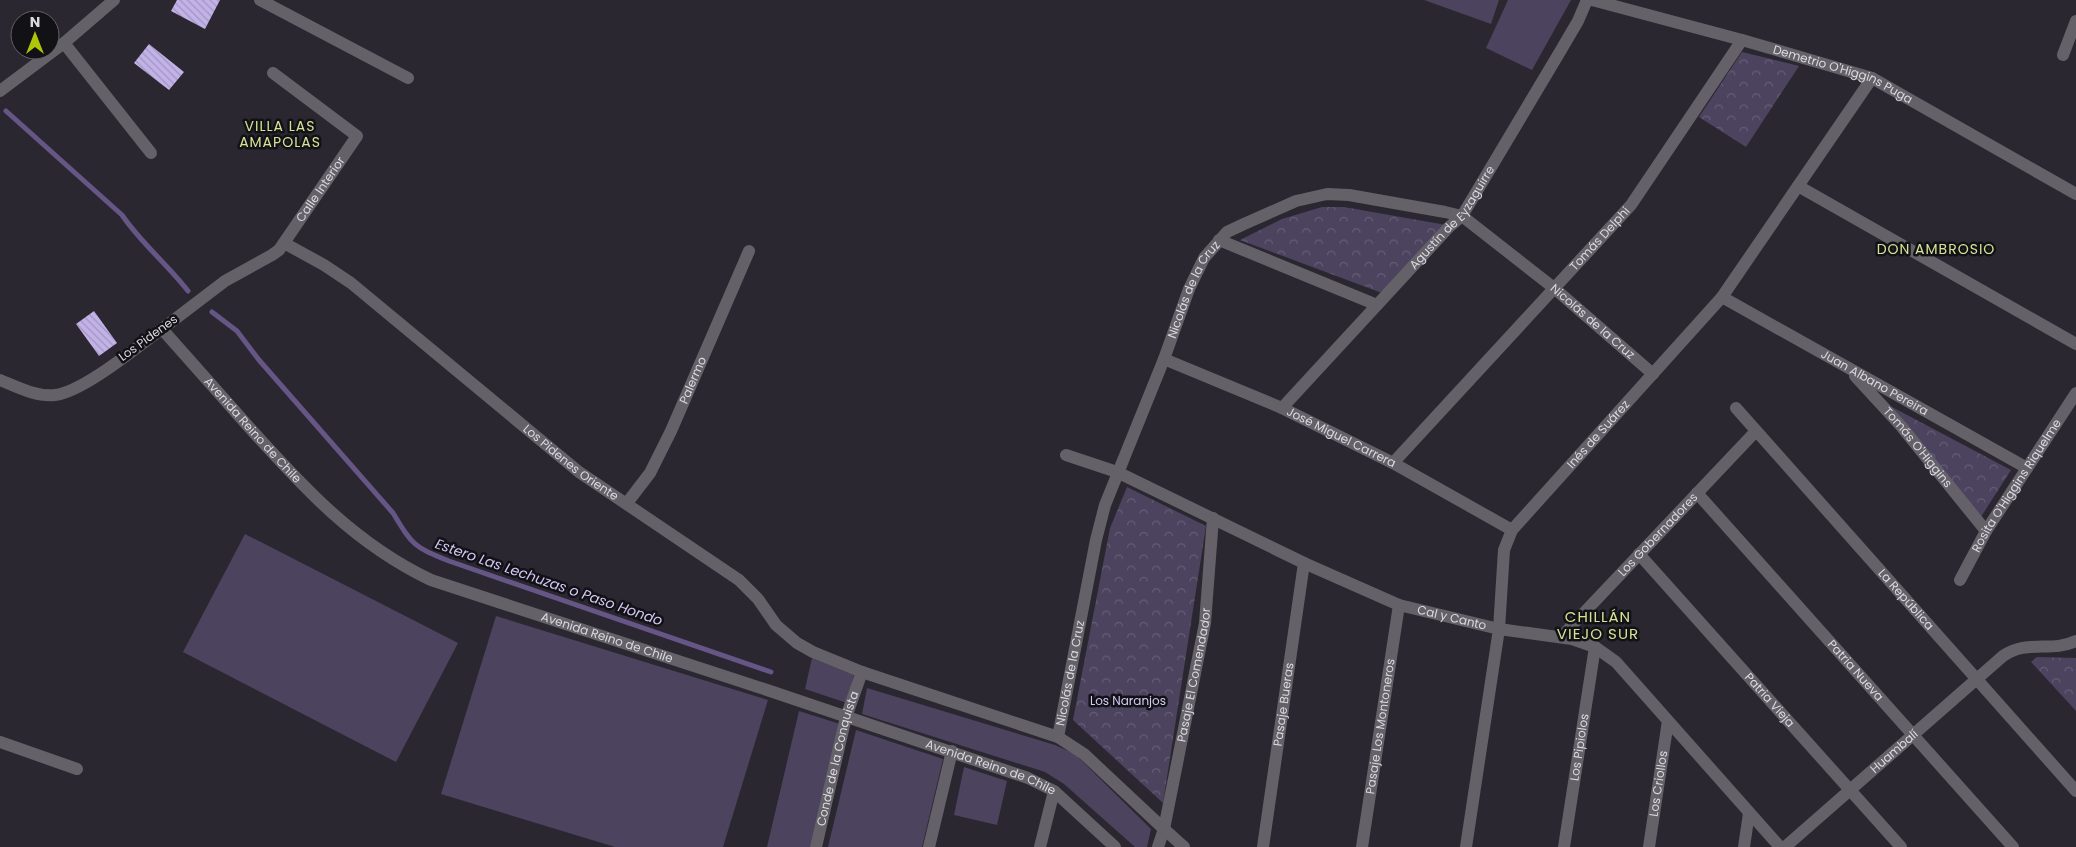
<svg xmlns="http://www.w3.org/2000/svg" width="2076" height="847" viewBox="0 0 2076 847" font-family="Poppins,sans-serif">
  <style>
    .green { fill: #4c435f }
    .forest { fill: url(#forest-crowns) }
    .lines { fill: none; stroke-linecap: round; stroke-linejoin: round }
    .stream { stroke: #655686; stroke-width: 5 }
    .building { fill: url(#building-back-hatch) }
    .minor { stroke: #646268; stroke-width: 12 }
    .tertiary { stroke: #646268; stroke-width: 12 }
    .labels { text-anchor: middle; stroke-width: 5; stroke-linejoin: round; paint-order: stroke }
    .street-label { font-size: 12px; fill: #dbd9e0; stroke: #121115 }
    .park-label { font-size: 12px; fill: #d8cbf9; stroke: #121115 }
    .neighbourhood-label { font-size: 14px; letter-spacing: 1px; fill: #d4e397; stroke: #121115 }
    .water-label { font-size: 14px; font-style: italic; fill: #d4c7f5; stroke: #121115 }
    .quarter-label { font-size: 15px; letter-spacing: 1px; fill: #d4e397; stroke: #121115 }
  </style>
  <defs>
    <pattern id="forest-crowns" width="20" height="18" patternUnits="userSpaceOnUse" patternTransform="scale(1.25)"><rect width="20" height="18" fill="#4c435f"/><path d="M2 6a3 3 0 1 1 6 0M12 15a3 3 0 1 1 6 0" fill="none" stroke="#655e76"/></pattern>
    <pattern id="building-back-hatch" width="6" height="6" patternUnits="userSpaceOnUse" patternTransform="scale(1.25)"><rect width="6" height="6" fill="#c2b2e8"/><path d="M-1 5l2 2M0 0l6 6M5-1l2 2" fill="none" stroke="#a296bf"/></pattern>
  </defs>
  <rect width="100%" height="100%" fill="#2a2731"/>
  <g class="green">
    <path d="M1424,0H1499L1491,24Z"/>
    <path d="M1508,0H1571L1532,70L1486,48Z"/>
    <path d="M245,534L458,643L396,762L183,652Z"/>
    <path d="M496,616L768,700L723,847H615L441,794Z"/>
    <path d="M812,658L854,675L847,703L805,689Z"/>
    <path d="M867,688L1055,745L1075,754L1151,829L1147,847H1135L1064,784L1045,772L862,714Z"/>
    <path d="M799,711L840,724L810,847H767Z"/>
    <path d="M856,730L943,759L922,847H828Z"/>
    <path d="M964,767L1007,781L997,825L954,815Z"/>
  </g>
  <g class="forest">
    <path d="M1742,52L1799,66L1746,147L1699,117Z"/>
    <path d="M1322,207H1344L1446,225L1382,293L1240,240L1282,219Z"/>
    <path d="M1875,398L2011,470L1979,520Z"/>
    <path d="M1127,487L1206,526L1163,803L1073,720L1110,528Z"/>
    <path d="M2037,657L2076,658V711L2031,662Z"/>
  </g>
  <g class="lines">
    <g class="stream">
      <path d="M6,111L122,215C141,243 167,264 188,291"/>
      <path d="M212,312L237,331L259,360L393,513C413,546 414,547 449,561L771,672"/>
    </g>
  </g>
  <g class="building">
    <path d="M177,0H220L205,29L171,11Z"/>
    <path d="M149,44L184,72L169,90L134,63Z"/>
    <path d="M94,311L117,343L99,356L76,324Z"/>
  </g>
  <g class="lines">
    <g class="minor">
      <path d="M260,0L408,78"/>
      <path id="s1" d="M1592,0L1742,40L1872,78L2076,194"/>
      <path d="M64,43L151,153"/>
      <path d="M2063,55L2076,21"/>
      <path d="M1798,186L2076,344"/>
      <path d="M1219,240L1377,305"/>
      <path id="s2" d="M284,243L324,265L351,283L579,472L739,580L758,599L776,625L797,643L813,652L862,672L1058,737L1084,754L1164,829"/>
      <path id="s3" d="M1722,297L2027,468"/>
      <path id="s4" d="M162,329L225,281L272,255L279,250L357,136L273,73"/>
      <path id="s5" d="M1164,359L1282,408L1393,463L1512,530"/>
      <path id="s6" d="M1855,376L1901,426L1986,531"/>
      <path id="s7" d="M1282,408L1449,227L1462,216L1561,50L1578,21L1587,0"/>
      <path id="s8" d="M1736,408L2076,791"/>
      <path id="s9" d="M1066,455L1117,472L1304,563L1399,605L1499,629L1572,639L1595,647L1616,662L1780,847"/>
      <path id="s10" d="M1393,463L1631,205L1742,40"/>
      <path id="s11" d="M1697,493L2013,847"/>
      <path id="s12" d="M627,503L650,473L671,431L749,251"/>
      <path id="s13" d="M1639,554L1901,847"/>
      <path id="s14" d="M1960,580L1986,531L2076,393"/>
      <path id="s15" d="M1561,637L1756,431"/>
      <path id="s16" d="M1058,737L1096,540L1105,505L1164,359L1189,289L1204,258L1227,232L1244,224L1296,201L1327,194L1349,195L1445,212L1462,216L1554,288L1653,374"/>
      <path d="M0,742L77,769"/>
      <path id="s17" d="M816,847L846,717L862,672"/>
      <path d="M929,847L952,751"/>
      <path d="M1040,847L1054,791"/>
      <path id="s18" d="M1158,847L1164,829L1205,623L1213,518"/>
      <path id="s19" d="M1263,847L1304,563"/>
      <path id="s20" d="M1362,847L1399,605"/>
      <path id="s21" d="M1466,847L1499,629L1504,550L1512,530L1722,297L1872,78"/>
      <path id="s22" d="M1564,847L1595,647"/>
      <path id="s23" d="M1649,847L1668,721"/>
      <path d="M1744,847L1749,813"/>
      <path id="s24" d="M1785,847L2003,656C2027,639 2051,653 2076,641"/>
    </g>
    <g class="tertiary">
      <path d="M0,91L64,43L114,0"/>
      <path id="s25" d="M0,380C17,387 36,397 55,395C83,392 137,347 162,329C191,362 220,394 248,426C304,488 355,544 431,580L773,692L1028,778L1054,791L1115,847"/>
      <path d="M1164,829L1184,847"/>
    </g>
  </g>
  <g class="labels">
    <g class="street-label">
      <text dy="4" stroke="none"><textPath href="#s1" startOffset="262">Demetrio O'Higgins Puga</textPath></text>
      <text dy="4" stroke="none"><textPath href="#s4" startOffset="215">Calle Interior</textPath></text>
      <text dy="4" stroke="none"><textPath href="#s7" startOffset="256">Agustín de Eyzaguirre</textPath></text>
      <text dy="4" stroke="none"><textPath href="#s10" startOffset="305">Tomás Delphi</textPath></text>
      <text dy="4" stroke="none"><textPath href="#s16" startOffset="470">Nicolás de la Cruz</textPath></text>
      <text dy="4" stroke="none"><textPath href="#s16" startOffset="950">Nicolás de la Cruz</textPath></text>
      <text transform="translate(148 338) rotate(-36)" y="4">Los Pidenes</text>
      <text dy="4" stroke="none"><textPath href="#s12" startOffset="140">Palermo</textPath></text>
      <text dy="4" stroke="none"><textPath href="#s3" startOffset="175">Juan Albano Pereira</textPath></text>
      <text dy="4" stroke="none"><textPath href="#s25" startOffset="320">Avenida Reino de Chile</textPath></text>
      <text dy="4" stroke="none"><textPath href="#s21" startOffset="450">Inés de Suárez</textPath></text>
      <text dy="4" stroke="none"><textPath href="#s5" startOffset="194">José Miguel Carrera</textPath></text>
      <text dy="4" stroke="none"><textPath href="#s6" startOffset="95">Tomás O'Higgins</textPath></text>
      <text dy="4" stroke="none"><textPath href="#s2" startOffset="362">Los Pidenes Oriente</textPath></text>
      <text dy="4" stroke="none"><textPath href="#s14" startOffset="110">Rosita O'Higgins Riquelme</textPath></text>
      <text dy="4" stroke="none"><textPath href="#s15" startOffset="141">Los Gobernadores</textPath></text>
      <text dy="4" stroke="none"><textPath href="#s8" startOffset="256">La República</textPath></text>
      <text dy="4" stroke="none"><textPath href="#s9" startOffset="420">Cal y Canto</textPath></text>
      <text dy="4" stroke="none"><textPath href="#s25" startOffset="740">Avenida Reino de Chile</textPath></text>
      <text dy="4" stroke="none"><textPath href="#s11" startOffset="238">Patria Nueva</textPath></text>
      <text dy="4" stroke="none"><textPath href="#s16" startOffset="65">Nicolás de la Cruz</textPath></text>
      <text dy="4" stroke="none"><textPath href="#s18" startOffset="176">Pasaje El Comendador</textPath></text>
      <text dy="4" stroke="none"><textPath href="#s13" startOffset="196">Patria Vieja</textPath></text>
      <text dy="4" stroke="none"><textPath href="#s19" startOffset="144">Pasaje Bueras</textPath></text>
      <text dy="4" stroke="none"><textPath href="#s20" startOffset="122">Pasaje Los Montoneros</textPath></text>
      <text dy="4" stroke="none"><textPath href="#s22" startOffset="101">Los Pipiolos</textPath></text>
      <text dy="4" stroke="none"><textPath href="#s24" startOffset="145">Huambalí</textPath></text>
      <text dy="4" stroke="none"><textPath href="#s17" startOffset="91">Conde de la Conquista</textPath></text>
      <text dy="4" stroke="none"><textPath href="#s25" startOffset="1145">Avenida Reino de Chile</textPath></text>
      <text dy="4" stroke="none"><textPath href="#s23" startOffset="64">Los Criollos</textPath></text>
    </g>
    <g class="park-label">
      <text x="1128" y="705">Los Naranjos</text>
    </g>
    <g class="neighbourhood-label">
      <text x="280" y="131">VILLA LAS<tspan x="280" dy="16">AMAPOLAS</tspan></text>
      <text x="1936" y="254">DON AMBROSIO</text>
    </g>
    <g class="water-label">
      <text transform="translate(549 582) rotate(19)" y="5">Estero Las Lechuzas o Paso Hondo</text>
    </g>
    <g class="quarter-label">
      <text x="1598" y="622">CHILLÁN<tspan x="1598" dy="17">VIEJO SUR</tspan></text>
    </g>
  </g>
  <g transform="translate(35 35)"><circle r="24" fill="#121115" stroke="#626166"/>
  <path d="M0-4L9 19L0 12L-9 19Z" fill="#afc508"/>
  <text y="-8" font-size="14" font-weight="bold" text-anchor="middle" fill="#dbd9e0">N</text>
  </g>
</svg>
